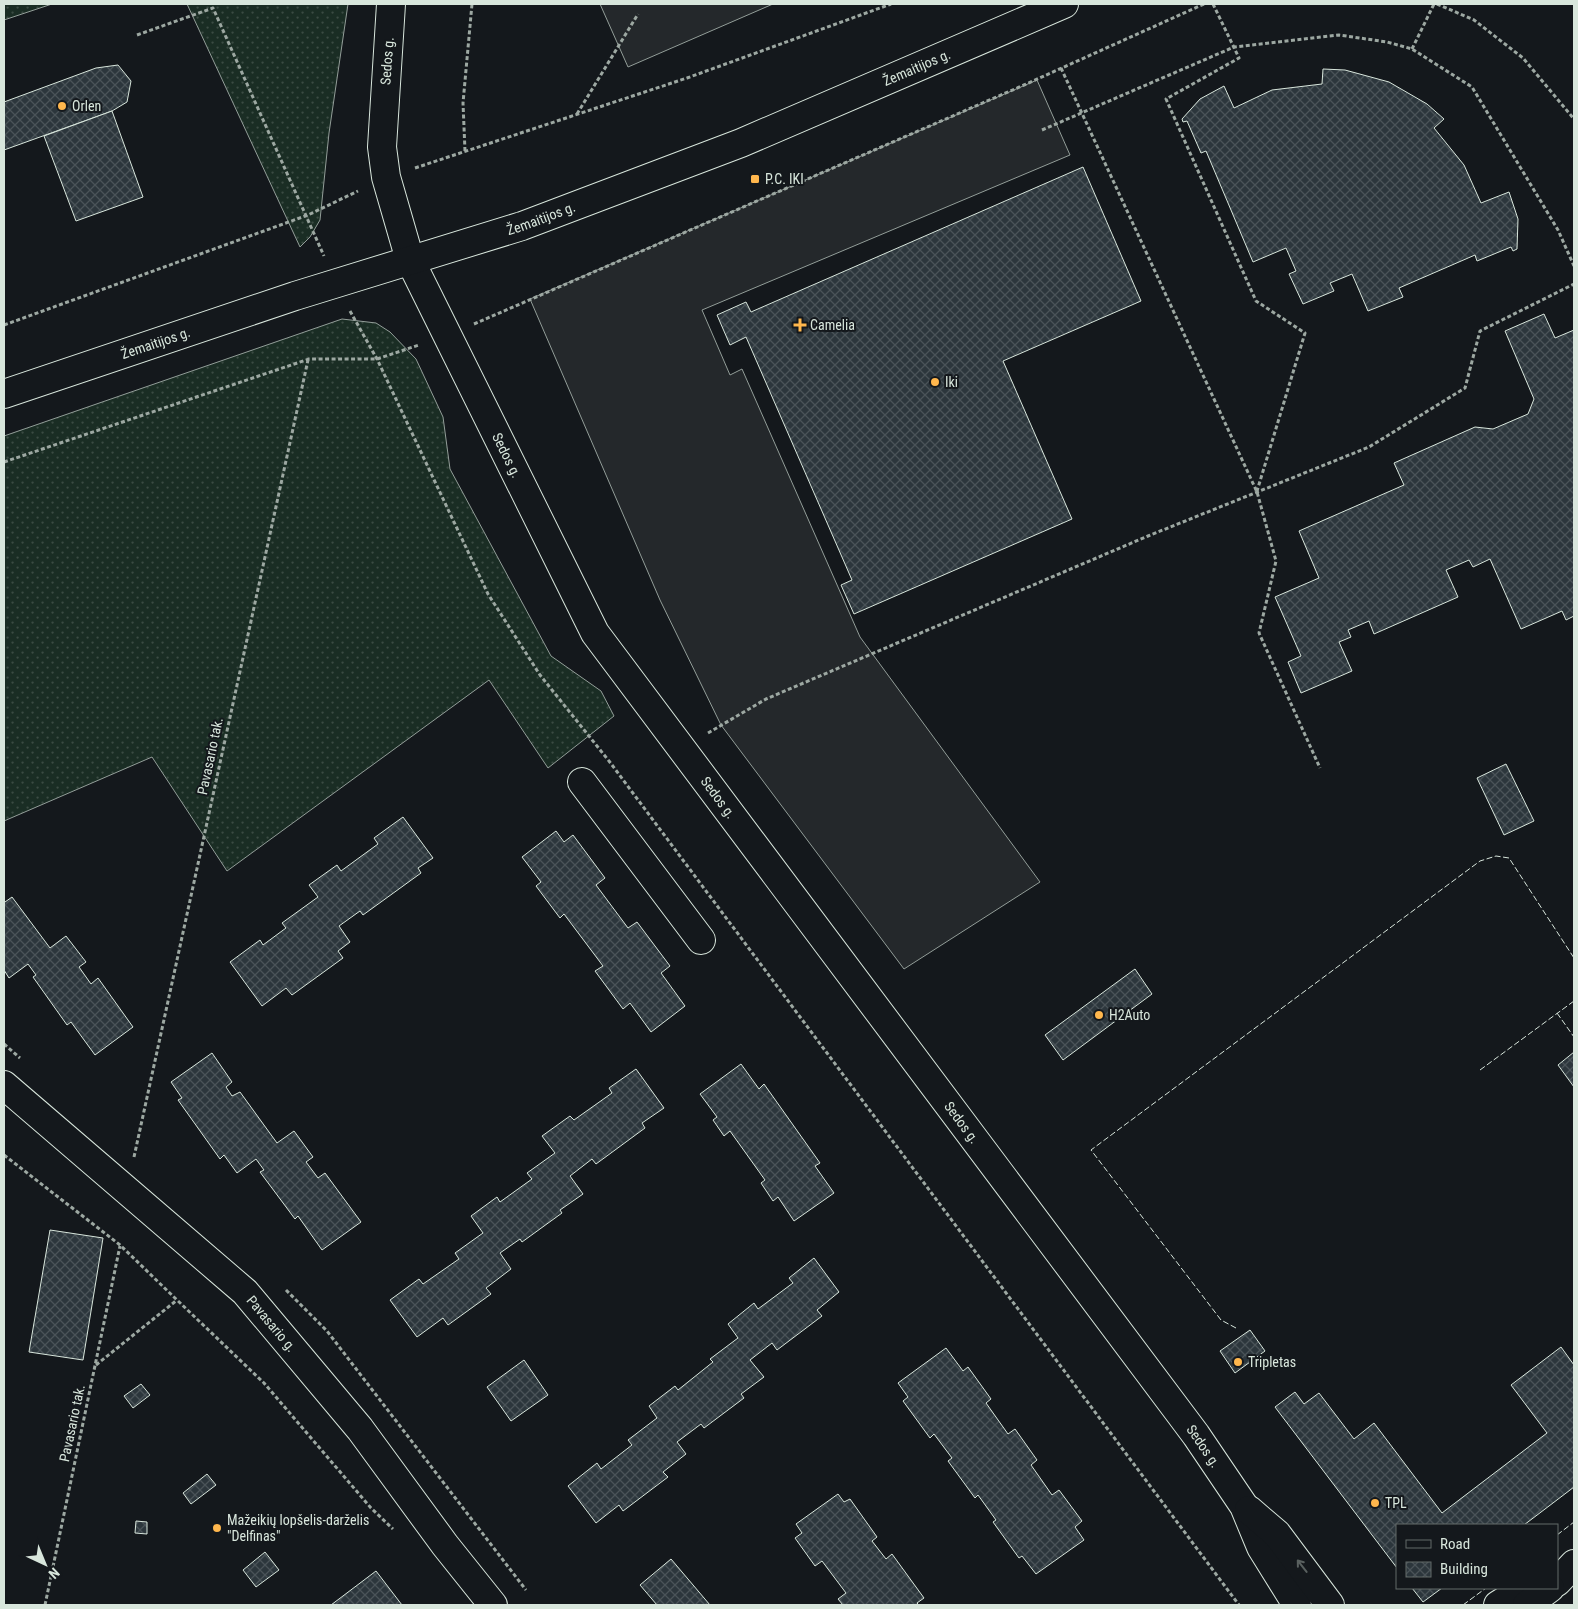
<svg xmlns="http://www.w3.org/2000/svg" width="1578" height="1609" viewBox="0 0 1578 1609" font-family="'Roboto Condensed',sans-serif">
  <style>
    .grass { fill: url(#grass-dots); stroke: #939e99 }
    .parking { fill: #24282b; stroke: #939e99 }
    .building { fill: url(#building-cross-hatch); stroke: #d8e6dc }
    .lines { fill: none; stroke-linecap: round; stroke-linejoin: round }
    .minor-casing { stroke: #d8e6dc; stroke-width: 30 }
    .major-casing { stroke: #d8e6dc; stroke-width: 30 }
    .path { stroke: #9da8a2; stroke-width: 3; stroke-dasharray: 4 2.5; stroke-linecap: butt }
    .minor { stroke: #14181c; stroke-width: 28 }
    .major { stroke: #14181c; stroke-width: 28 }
    .fence { stroke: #d8e6dc; stroke-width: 1; stroke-dasharray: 6 2.5; stroke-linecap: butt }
    .oneway { stroke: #59605f }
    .poi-dot { fill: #ffb74d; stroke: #14181c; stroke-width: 2 }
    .labels { text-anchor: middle; stroke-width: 4; stroke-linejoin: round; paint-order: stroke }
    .street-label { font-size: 14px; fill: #d8e6dc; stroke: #14181c }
    .poi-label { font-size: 14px; fill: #d8e6dc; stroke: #14181c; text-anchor: start }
  </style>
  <defs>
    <pattern id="grass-dots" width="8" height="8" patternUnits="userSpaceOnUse" patternTransform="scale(1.25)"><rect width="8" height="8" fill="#1a2d24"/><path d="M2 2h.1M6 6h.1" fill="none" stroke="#3b4b43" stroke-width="1.8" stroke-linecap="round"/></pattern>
    <pattern id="building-cross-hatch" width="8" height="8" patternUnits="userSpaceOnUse" patternTransform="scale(1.25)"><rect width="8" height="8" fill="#2c363c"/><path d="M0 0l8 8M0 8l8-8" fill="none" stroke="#4a5358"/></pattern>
  </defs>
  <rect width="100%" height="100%" fill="#14181c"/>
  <g class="grass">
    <path d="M4,4H52L4,20Z"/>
    <path d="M187,4H348L329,133L320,220L310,237L300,247Z"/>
    <path d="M342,319L376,323L390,332L416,359L443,417L450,469L551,656L601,691L614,716L548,768L489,680L227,871L152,757L4,821V436Z"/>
  </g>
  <g class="parking">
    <path d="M600,4H773L628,67Z"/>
    <path d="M1037,80L1070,155L702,310L730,375L742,369L860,637L1040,882L904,969L721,725L660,600L530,299Z"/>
  </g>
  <g class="building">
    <path d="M118,65L131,81L127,102L112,111L4,150V102L96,68Z"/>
    <path d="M1323,69L1345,70L1389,82L1427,104L1444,119L1434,128L1464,165L1481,203L1509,192L1518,219L1517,249L1513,251L1511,247L1477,261L1475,255L1399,288L1403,297L1368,311L1352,274L1330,283L1334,291L1303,304L1289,274L1296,271L1286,248L1253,262L1206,151L1201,153L1187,121L1183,122L1182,119L1200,99L1224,86L1234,108L1272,90L1322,84Z"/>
    <path d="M112,111L143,197L76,221L44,136Z"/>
    <path d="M1083,167L1141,301L1003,361L1072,519L854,614L841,585L852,580L746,337L730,345L717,315L746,302L751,312Z"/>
    <path d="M1544,314L1555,338L1574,330V616L1566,620L1562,611L1521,629L1490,559L1473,567L1469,560L1446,570L1458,597L1374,634L1369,621L1348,630L1351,637L1339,642L1352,671L1301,693L1288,662L1301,656L1275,597L1319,578L1299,531L1404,485L1394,463L1475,427L1493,429L1528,414L1534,399L1505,331Z"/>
    <path d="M1506,764L1534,821L1504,835L1477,778Z"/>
    <path d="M403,817L433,858L418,868L421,873L363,915L360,911L339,926L350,942L338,951L343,958L292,995L286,988L262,1006L230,962L260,940L263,945L286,928L282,923L318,897L309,885L337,865L341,871L378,844L374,838Z"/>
    <path d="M556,831L564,842L573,835L605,878L596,885L628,928L637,922L670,966L661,973L685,1006L651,1032L630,1003L623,1009L595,971L603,966L564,914L560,918L536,886L541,882L522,857Z"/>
    <path d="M12,897L50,948L66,936L86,962L79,967L91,984L98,978L133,1027L95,1055L71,1022L67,1025L33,977L36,975L28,964L9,978L4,970V900L5,902Z"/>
    <path d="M1135,969L1152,994L1063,1060L1045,1035Z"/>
    <path d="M1574,1052V1087L1558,1065Z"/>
    <path d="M212,1053L232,1082L226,1087L232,1096L240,1092L277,1143L294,1131L313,1157L306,1162L318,1178L325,1173L361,1222L322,1250L298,1216L295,1219L260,1172L264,1170L256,1159L237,1173L224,1155L220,1159L178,1100L182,1098L171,1082Z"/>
    <path d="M741,1064L759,1089L764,1084L820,1163L815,1166L834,1193L794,1221L778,1197L773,1201L761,1183L765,1180L730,1131L724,1136L713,1120L717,1117L700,1094Z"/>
    <path d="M636,1069L664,1108L642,1123L645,1128L596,1164L592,1159L570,1176L583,1194L560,1210L562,1213L522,1242L520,1239L500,1253L511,1269L486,1288L491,1294L448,1325L443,1318L417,1337L390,1300L419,1279L423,1284L459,1259L455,1253L483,1233L471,1216L497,1197L500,1202L532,1179L527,1173L555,1153L542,1136L570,1116L574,1120L612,1093L609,1088Z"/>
    <path d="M50,1230L103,1238L83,1360L29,1352Z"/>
    <path d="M814,1258L839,1292L817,1310L822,1316L777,1350L772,1343L750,1360L764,1377L741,1394L744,1398L704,1428L701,1424L677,1442L686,1454L663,1472L668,1477L623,1511L619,1505L596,1523L568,1486L597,1463L601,1469L632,1445L628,1440L657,1418L649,1406L675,1386L678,1390L713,1362L710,1359L738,1338L728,1324L754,1303L758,1309L793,1283L789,1278Z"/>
    <path d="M1250,1330L1265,1351L1235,1373L1220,1351Z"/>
    <path d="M1561,1347L1574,1365V1487L1524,1525H1397V1568L1275,1407L1295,1392L1304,1404L1319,1393L1354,1439L1374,1423L1442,1513L1547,1433L1511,1385Z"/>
    <path d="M946,1348L963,1371L968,1367L991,1399L986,1403L1008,1434L1015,1429L1037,1460L1031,1465L1052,1495L1059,1490L1082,1521L1075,1527L1084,1540L1036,1574L1022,1556L1019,1558L993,1522L996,1520L978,1495L975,1498L948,1461L952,1458L934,1434L930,1438L903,1401L908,1397L898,1383Z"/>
    <path d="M524,1360L548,1395L511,1421L487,1387Z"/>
    <path d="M141,1384L150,1395L133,1408L124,1396Z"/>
    <path d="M207,1474L216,1485L191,1504L183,1493Z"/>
    <path d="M838,1494L844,1502L850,1499L877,1537L872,1541L886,1559L892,1554L924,1598L917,1603L919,1605H843L838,1599L846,1593L822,1561L815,1566L795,1538L802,1533L796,1524Z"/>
    <path d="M136,1521L147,1522V1534L135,1533Z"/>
    <path d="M265,1552L279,1570L256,1587L243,1570Z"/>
    <path d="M671,1559L710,1605H657L640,1585Z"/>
    <path d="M376,1571L402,1605H331Z"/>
    <path d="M1412,1588H1442L1423,1602Z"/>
  </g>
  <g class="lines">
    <g class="minor-casing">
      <g id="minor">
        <path id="s1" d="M410,260L595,633L1196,1435L1244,1506L1261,1547L1297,1605"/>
        <path d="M582,782L701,940"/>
        <path id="s2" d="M4,1085L245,1292L360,1429L445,1545L493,1605"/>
        <path d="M1249,1510L1277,1534L1330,1605"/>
        <path d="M1557,1582L1574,1564"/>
        <path d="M1498,1605L1525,1588"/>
        <path d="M1527,1605L1550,1588"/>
      </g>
    </g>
    <g class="major-casing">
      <g id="major">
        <path d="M391,4L382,147L386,177L410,260"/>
        <path id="s3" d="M4,394L295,296L522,226L741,143L1064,4"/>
      </g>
    </g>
    <g class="path">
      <path d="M1213,4L1239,58L1166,99L1256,301L1305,333L1257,491"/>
      <path d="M1437,4L1474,20L1523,58L1574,119"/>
      <path d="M137,35L213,8L324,256"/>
      <path d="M1412,49L1434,4"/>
      <path d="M1061,68L1257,492L1276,561L1259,633L1320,768"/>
      <path d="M577,114L638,14"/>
      <path d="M1042,130L1234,47L1339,35L1387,42L1412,49L1472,87L1558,230L1574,266"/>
      <path d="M465,151L463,103L472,4"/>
      <path d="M415,168L687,78L891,4"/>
      <path d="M350,311L377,359L488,594L540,675L609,761L1239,1605"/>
      <path d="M474,324L1024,85L1204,4"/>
      <path d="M4,325L308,215L358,191"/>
      <path d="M4,462L309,359H377L419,345"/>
      <path d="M708,733L766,699L1148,536L1369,447L1465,388L1480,331L1574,284"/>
      <path d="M4,1044L20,1058"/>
      <path d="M4,1155L120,1245L177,1300L264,1383L371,1508L393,1529"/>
      <path d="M134,1157L308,360"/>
      <path d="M286,1290L327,1331L526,1590"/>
      <path d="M96,1365L177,1300"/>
      <path d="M45,1605L120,1246"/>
    </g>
    <use href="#minor" class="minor"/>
    <use href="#major" class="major"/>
    <g class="fence">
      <path d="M1557,1013L1574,1037"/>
      <path d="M1480,1070L1574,1001"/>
      <path d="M1574,1124V1127"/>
      <path d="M1236,1328L1221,1320L1091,1150L1480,861L1496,856L1509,858L1574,958"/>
      <path d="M1557,1535L1574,1522"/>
      <path d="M1463,1605L1486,1588"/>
    </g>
  </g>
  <defs><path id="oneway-shaft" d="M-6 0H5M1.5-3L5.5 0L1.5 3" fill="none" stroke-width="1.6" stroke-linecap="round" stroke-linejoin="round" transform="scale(1.25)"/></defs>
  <use class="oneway" href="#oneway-shaft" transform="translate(1302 1566) rotate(-128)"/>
  <g class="poi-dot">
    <circle cx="62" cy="106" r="5"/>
    <rect x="750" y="174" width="10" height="10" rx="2.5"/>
    <path d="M797.5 317.5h5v5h5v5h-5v5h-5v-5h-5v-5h5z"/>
    <circle cx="935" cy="382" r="5"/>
    <circle cx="1099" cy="1015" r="5"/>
    <circle cx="1238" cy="1362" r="5"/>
    <circle cx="1375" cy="1503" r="5"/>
    <circle cx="217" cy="1528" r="5"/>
  </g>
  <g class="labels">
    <g class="street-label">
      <text transform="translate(387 61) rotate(-86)" y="5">Sedos g.</text>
      <text dy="5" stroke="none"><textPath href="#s3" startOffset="970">Žemaitijos g.</textPath></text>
      <text dy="5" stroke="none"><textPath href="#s3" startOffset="565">Žemaitijos g.</textPath></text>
      <text dy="5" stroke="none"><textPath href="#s3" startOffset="160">Žemaitijos g.</textPath></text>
      <text dy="5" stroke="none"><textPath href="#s1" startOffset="218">Sedos g.</textPath></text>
      <text transform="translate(210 756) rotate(-78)" y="5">Pavasario tak.</text>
      <text dy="5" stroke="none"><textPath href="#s1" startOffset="622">Sedos g.</textPath></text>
      <text dy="5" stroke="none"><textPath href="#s1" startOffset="1028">Sedos g.</textPath></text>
      <text dy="5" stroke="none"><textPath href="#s2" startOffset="359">Pavasario g.</textPath></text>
      <text transform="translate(72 1423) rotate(-78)" y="5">Pavasario tak.</text>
      <text dy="5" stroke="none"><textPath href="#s1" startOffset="1432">Sedos g.</textPath></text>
    </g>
    <g class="poi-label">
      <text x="72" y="111">Orlen</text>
      <text x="765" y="184">P.C. IKI</text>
      <text x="810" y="330">Camelia</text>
      <text x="945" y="387">Iki</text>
      <text x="1109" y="1020">H2Auto</text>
      <text x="1248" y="1367">Tripletas</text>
      <text x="1385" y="1508">TPL</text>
      <text x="227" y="1525">Mažeikių lopšelis-darželis<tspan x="227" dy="16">"Delfinas"</tspan></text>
    </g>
  </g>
  <rect width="1578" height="1609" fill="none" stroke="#d8e6dc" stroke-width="10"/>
  <rect x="1396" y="1524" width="162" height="65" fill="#14181c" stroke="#626a69"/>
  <rect x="1406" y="1540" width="25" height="8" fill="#14181c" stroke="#626a69"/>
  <text x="1440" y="1549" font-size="15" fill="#d8e6dc">Road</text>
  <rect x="1406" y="1562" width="25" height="15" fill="url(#building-cross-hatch)" stroke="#626a69"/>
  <text x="1440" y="1574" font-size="15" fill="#d8e6dc">Building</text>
  <g transform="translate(45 1564) rotate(136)" stroke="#14181c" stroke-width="4" paint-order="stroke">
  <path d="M0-4L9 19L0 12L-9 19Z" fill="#d8e6dc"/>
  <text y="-8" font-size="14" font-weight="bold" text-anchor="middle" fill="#d8e6dc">N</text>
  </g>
</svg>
